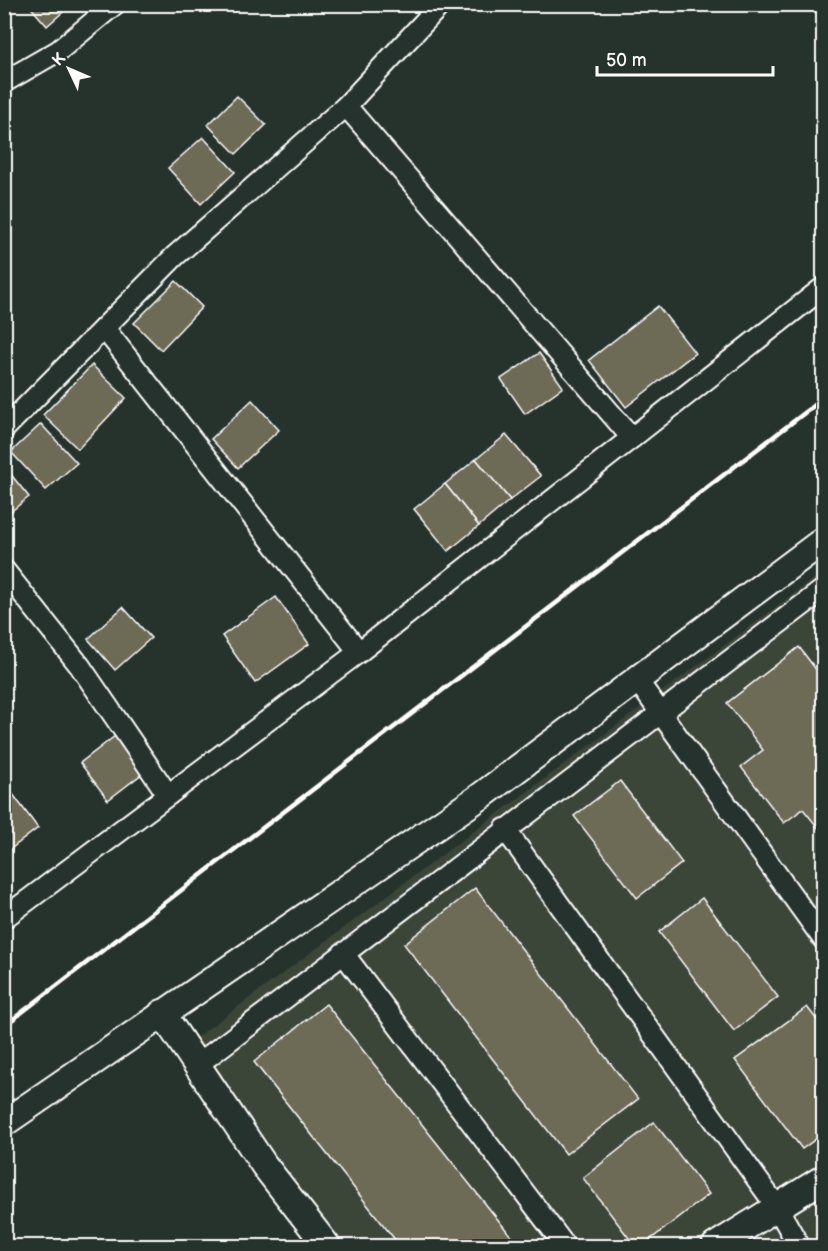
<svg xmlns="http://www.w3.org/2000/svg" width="828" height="1251" viewBox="0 0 828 1251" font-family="'Balsamiq Sans',sans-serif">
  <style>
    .built { fill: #3b4439 }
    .building { fill: #6d6a56; stroke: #fff; stroke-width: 1.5 }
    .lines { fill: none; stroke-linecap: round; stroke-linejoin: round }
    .minor-casing { stroke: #fff; stroke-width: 24 }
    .tertiary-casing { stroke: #fff; stroke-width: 30 }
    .minor { stroke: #26332d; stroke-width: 20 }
    .tertiary { stroke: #26332d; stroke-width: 26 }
    .rail { stroke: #fff; stroke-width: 4.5 }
  </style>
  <rect width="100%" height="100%" fill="#26332d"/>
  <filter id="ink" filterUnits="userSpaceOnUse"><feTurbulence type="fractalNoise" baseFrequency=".0167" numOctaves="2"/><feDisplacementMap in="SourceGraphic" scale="12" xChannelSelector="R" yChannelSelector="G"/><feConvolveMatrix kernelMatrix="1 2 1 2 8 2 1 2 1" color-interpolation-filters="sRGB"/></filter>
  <g filter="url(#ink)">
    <path class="built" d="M823,572V1241L816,1246H306L193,1040Z"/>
    <g class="building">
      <path d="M28,4H72L47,26Z"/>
      <path d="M237,96L266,125L236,154L208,125Z"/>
      <path d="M203,137L235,172L201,204L168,168Z"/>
      <path d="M176,281L202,307L161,350L134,323Z"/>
      <path d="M658,306L695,353L626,407L589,360Z"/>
      <path d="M539,353L563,387L525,414L501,379Z"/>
      <path d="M92,365L126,398L78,449L43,415Z"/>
      <path d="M252,400L279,430L238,468L211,439Z"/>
      <path d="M41,424L77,463L46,490L11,452Z"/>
      <path d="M506,435L541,476L510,500L476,459Z"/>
      <path d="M476,459L510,500L479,526L445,484Z"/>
      <path d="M4,466L29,497L4,517Z"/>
      <path d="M445,484L479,526L448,551L414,509Z"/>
      <path d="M276,597L309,644L255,683L222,636Z"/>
      <path d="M123,607L151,638L115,670L88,639Z"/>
      <path d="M799,647L824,680V835L803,809L784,823L741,767L763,750L727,703Z"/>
      <path d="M115,736L143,773L108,800L80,763Z"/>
      <path d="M620,781L682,863L637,898L574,816Z"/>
      <path d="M9,789L38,828L4,854V793Z"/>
      <path d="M475,888L638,1099L566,1154L404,944Z"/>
      <path d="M702,898L778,997L734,1031L659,932Z"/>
      <path d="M326,1004L519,1246H400L254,1062Z"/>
      <path d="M807,1007L824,1029V1133L802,1149L735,1060Z"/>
      <path d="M654,1122L709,1194L642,1246H635L583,1178Z"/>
    </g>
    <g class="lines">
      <g class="minor-casing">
        <g id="minor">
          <path d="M4,82L58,51L115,4"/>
          <path d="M346,106L632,438"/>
          <path d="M104,328L359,652"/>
          <path d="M4,429L175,256L346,106L441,4"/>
          <path d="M4,570L80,666L168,795"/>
          <path d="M637,680L824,940"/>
          <path d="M505,829L777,1207L799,1246"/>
          <path d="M4,918L359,652L824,287"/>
          <path d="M343,953L565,1246"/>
          <path d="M197,1065L824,589"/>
        </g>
      </g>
      <g class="tertiary-casing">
        <g id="tertiary">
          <path d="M162,1013L264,1165L327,1246"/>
          <path d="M4,1123L481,796L824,540"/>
          <path d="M715,1246L824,1178"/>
        </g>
      </g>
      <use href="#minor" class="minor"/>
      <use href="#tertiary" class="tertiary"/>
      <path class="rail" d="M4,1026L824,398"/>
    </g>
  </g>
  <rect width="828" height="1251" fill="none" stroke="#26332d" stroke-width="24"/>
  <rect x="12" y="12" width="804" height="1227" fill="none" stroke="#fff" stroke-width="2" filter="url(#ink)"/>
  <g transform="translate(69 69) rotate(314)" stroke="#26332d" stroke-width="4.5" paint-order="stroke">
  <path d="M0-4.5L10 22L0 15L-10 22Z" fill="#ffffff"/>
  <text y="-9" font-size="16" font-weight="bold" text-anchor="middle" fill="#ffffff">K</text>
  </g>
  <path d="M597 66v9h176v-9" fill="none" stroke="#ffffff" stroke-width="3"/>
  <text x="606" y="66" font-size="18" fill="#ffffff" stroke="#26332d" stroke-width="4.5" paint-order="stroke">50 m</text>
</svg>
